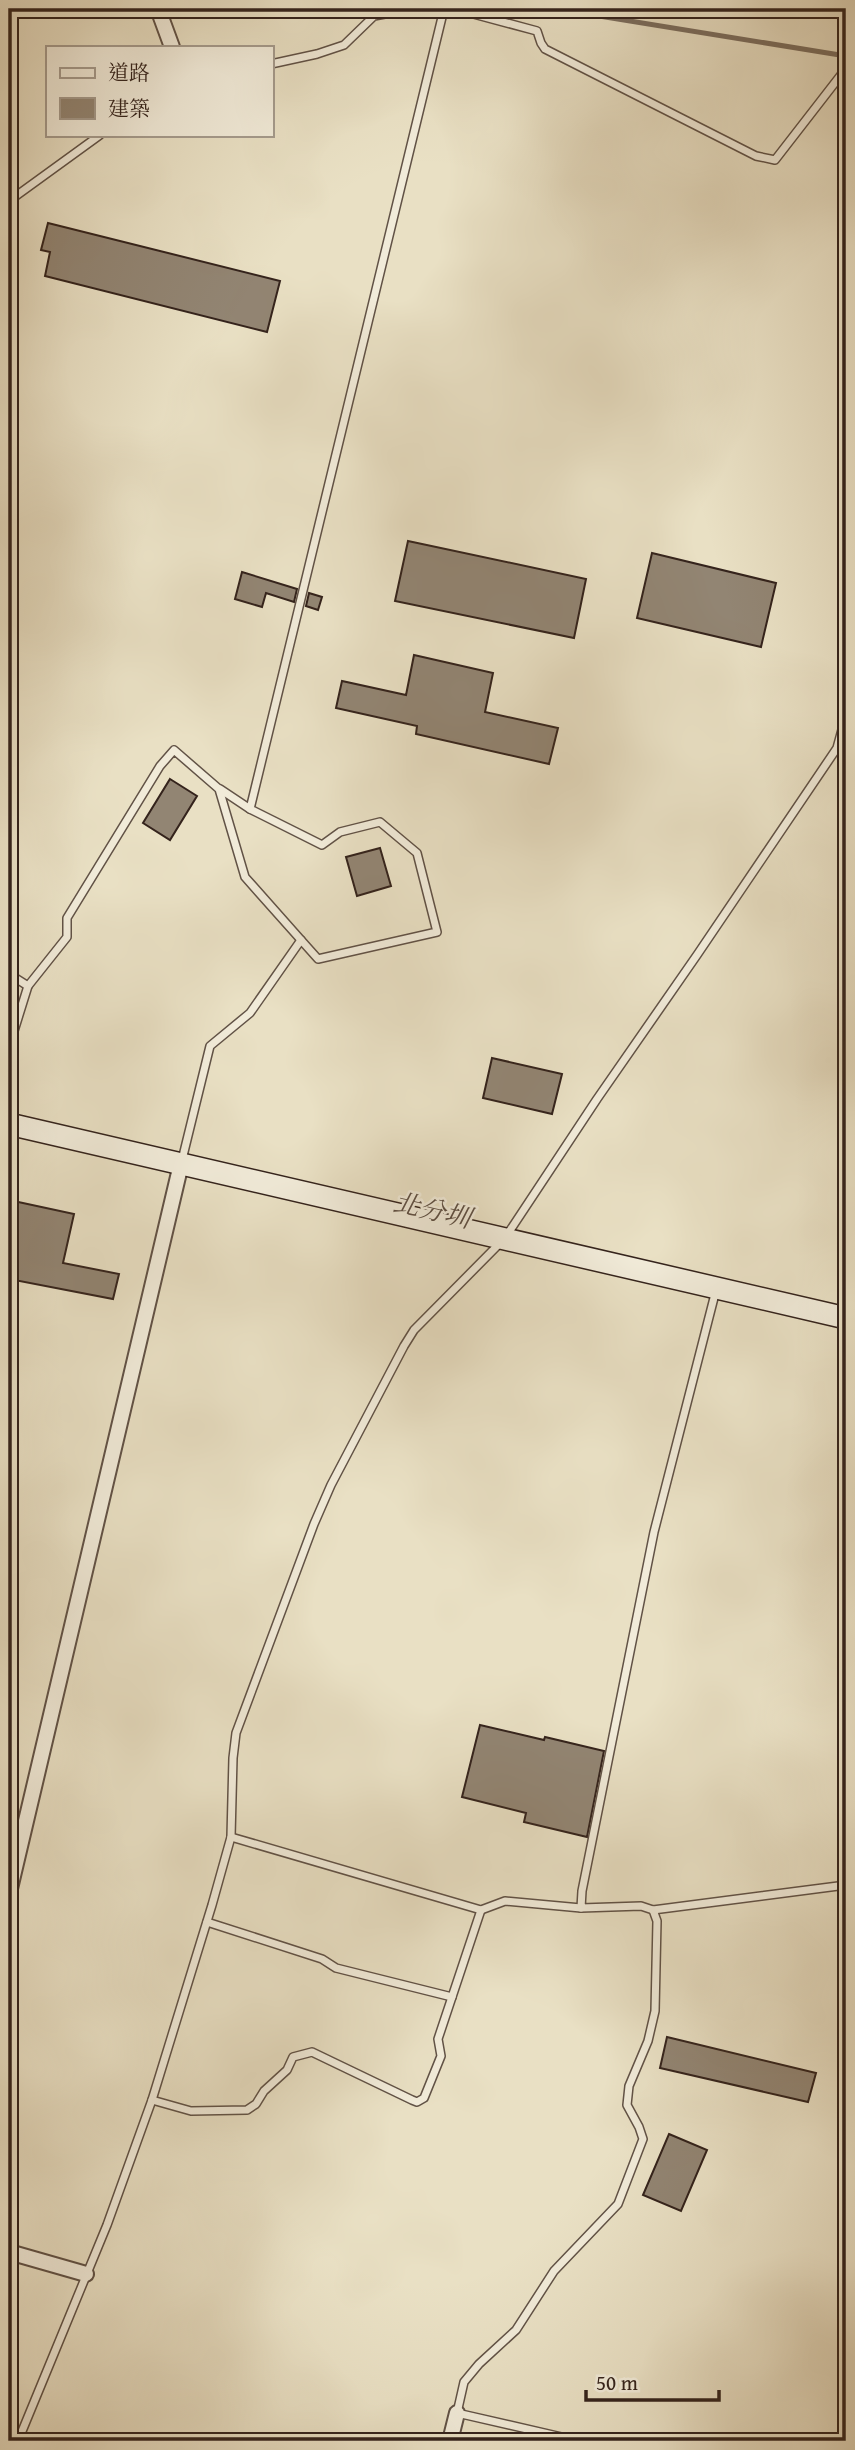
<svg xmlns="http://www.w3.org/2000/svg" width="855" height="2450" viewBox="0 0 855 2450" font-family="'Gentium Book Plus','Noto Serif TC',serif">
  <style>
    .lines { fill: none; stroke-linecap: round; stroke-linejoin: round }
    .stream { stroke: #7b6e5f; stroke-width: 5 }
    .building { fill: #928573; stroke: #34231c; stroke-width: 2 }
    .lane-casing { stroke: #615246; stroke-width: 10 }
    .street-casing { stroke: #615246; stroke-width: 18 }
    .secondary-casing { stroke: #34231c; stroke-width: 24 }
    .lane { stroke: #f1ebd9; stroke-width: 7 }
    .street { stroke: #f1ebd9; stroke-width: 14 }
    .secondary { stroke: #f1ebd9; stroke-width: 21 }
    .labels { text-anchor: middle; stroke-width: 5; stroke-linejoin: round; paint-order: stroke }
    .water-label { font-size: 26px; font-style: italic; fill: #5e4f43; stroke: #f1ebd9 }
  </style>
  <rect width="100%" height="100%" fill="#e9e0c4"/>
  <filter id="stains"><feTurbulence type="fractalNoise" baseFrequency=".00286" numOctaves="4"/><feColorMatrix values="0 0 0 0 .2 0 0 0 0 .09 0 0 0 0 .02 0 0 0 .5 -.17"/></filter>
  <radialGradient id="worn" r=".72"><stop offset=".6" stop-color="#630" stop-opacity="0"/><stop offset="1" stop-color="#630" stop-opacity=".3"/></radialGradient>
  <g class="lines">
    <path class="stream" d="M556,9L846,56"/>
  </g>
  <g class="building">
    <path d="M48,223L280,281L267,332L45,276L50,252L41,250Z"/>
    <path d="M408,541L586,579L574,638L395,601Z"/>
    <path d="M652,553L776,583L761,647L637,618Z"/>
    <path d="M242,572L297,589L294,602L266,593L262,607L235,599Z"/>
    <path d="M309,593L322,597L318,610L306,606Z"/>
    <path d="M414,655L493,673L485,712L558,728L549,764L416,734L417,726L336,708L342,681L406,695Z"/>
    <path d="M170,779L197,796L170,840L143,823Z"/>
    <path d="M380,848L391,886L357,896L346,857Z"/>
    <path d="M492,1058L562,1074L552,1114L483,1098Z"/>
    <path d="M9,1200L74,1214L63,1263L119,1274L113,1299L9,1279Z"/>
    <path d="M480,1725L544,1740L545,1737L604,1751L587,1837L524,1822L526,1813L462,1797Z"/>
    <path d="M667,2037L816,2073L808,2102L660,2068Z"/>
    <path d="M669,2134L707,2150L681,2211L643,2195Z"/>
  </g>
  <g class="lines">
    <g class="lane-casing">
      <g id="lane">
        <path d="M455,9L537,31L541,43L545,49L756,156L775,160L844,71L846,72"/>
        <path d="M271,64L317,54L344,45L374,16L412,9"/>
        <path d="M9,201L100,135"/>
        <path d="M220,789L250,809"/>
        <path d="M9,974L28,986"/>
        <path d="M9,1047L28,986L67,937V918L160,766L174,750L219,789L245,877L301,940"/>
        <path d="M182,1160L210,1046L250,1013L301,940L318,959L437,932L417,853L380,822L340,832L322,845L250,809L444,9"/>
        <path d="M231,1837L481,1910L505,1901L581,1908"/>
        <path d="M653,1910L846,1885"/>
        <path d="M207,1922L322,1959L336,1968L452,1997"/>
        <path d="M152,2100L191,2111L247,2110L256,2104L264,2091L287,2070L293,2057L312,2052L412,2100L417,2102L424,2098L441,2056L438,2039L481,1910"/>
        <path d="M18,2441L107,2225L152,2100L212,1905L231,1837L233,1758L236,1733L314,1524L331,1485L404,1346L414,1330L505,1238L597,1099L697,955L837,748L846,715"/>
        <path d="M579,2441L457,2413L464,2382L479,2364L516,2330L554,2271L618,2204L643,2139L639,2127L627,2105L629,2086L648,2041L655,2011L657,1921L653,1910L641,1906L581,1908L582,1891L654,1532L716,1290"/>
      </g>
    </g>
    <g class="street-casing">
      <g id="street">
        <path d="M158,9L172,47"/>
        <path d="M9,1893L181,1164"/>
        <path d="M9,2252L86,2274"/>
        <path d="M450,2441L457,2413"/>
      </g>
    </g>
    <g class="secondary-casing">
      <path id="secondary" d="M9,1124L846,1318"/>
    </g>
    <use href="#lane" class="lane"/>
    <use href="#street" class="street"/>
    <use href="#secondary" class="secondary"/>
  </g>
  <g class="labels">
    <g class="water-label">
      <text transform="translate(432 1210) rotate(13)" y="9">北分圳</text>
    </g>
  </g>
  <rect width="855" height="2450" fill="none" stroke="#e9e0c4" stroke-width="35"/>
  <rect x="10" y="10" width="834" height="2429" fill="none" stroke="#34231c" stroke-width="3.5"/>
  <rect x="18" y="18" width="820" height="2415" fill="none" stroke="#34231c" stroke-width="2"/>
  <rect x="46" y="46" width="228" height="91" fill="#f1ebd9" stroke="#a59b8d" stroke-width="2"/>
  <rect x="60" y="68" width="35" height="10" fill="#f1ebd9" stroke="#a59b8d" stroke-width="2"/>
  <text x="108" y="80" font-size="21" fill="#34231c">道路</text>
  <rect x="60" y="98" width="35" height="21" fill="#928573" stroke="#a59b8d" stroke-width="2"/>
  <text x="108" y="116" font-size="21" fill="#34231c">建築</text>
  <path d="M586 2390v10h133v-10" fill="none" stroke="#34231c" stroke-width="3.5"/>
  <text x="596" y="2390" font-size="21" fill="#34231c" stroke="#f1ebd9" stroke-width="5" paint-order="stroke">50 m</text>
  <rect width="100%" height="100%" filter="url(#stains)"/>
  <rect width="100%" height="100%" fill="url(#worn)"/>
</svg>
